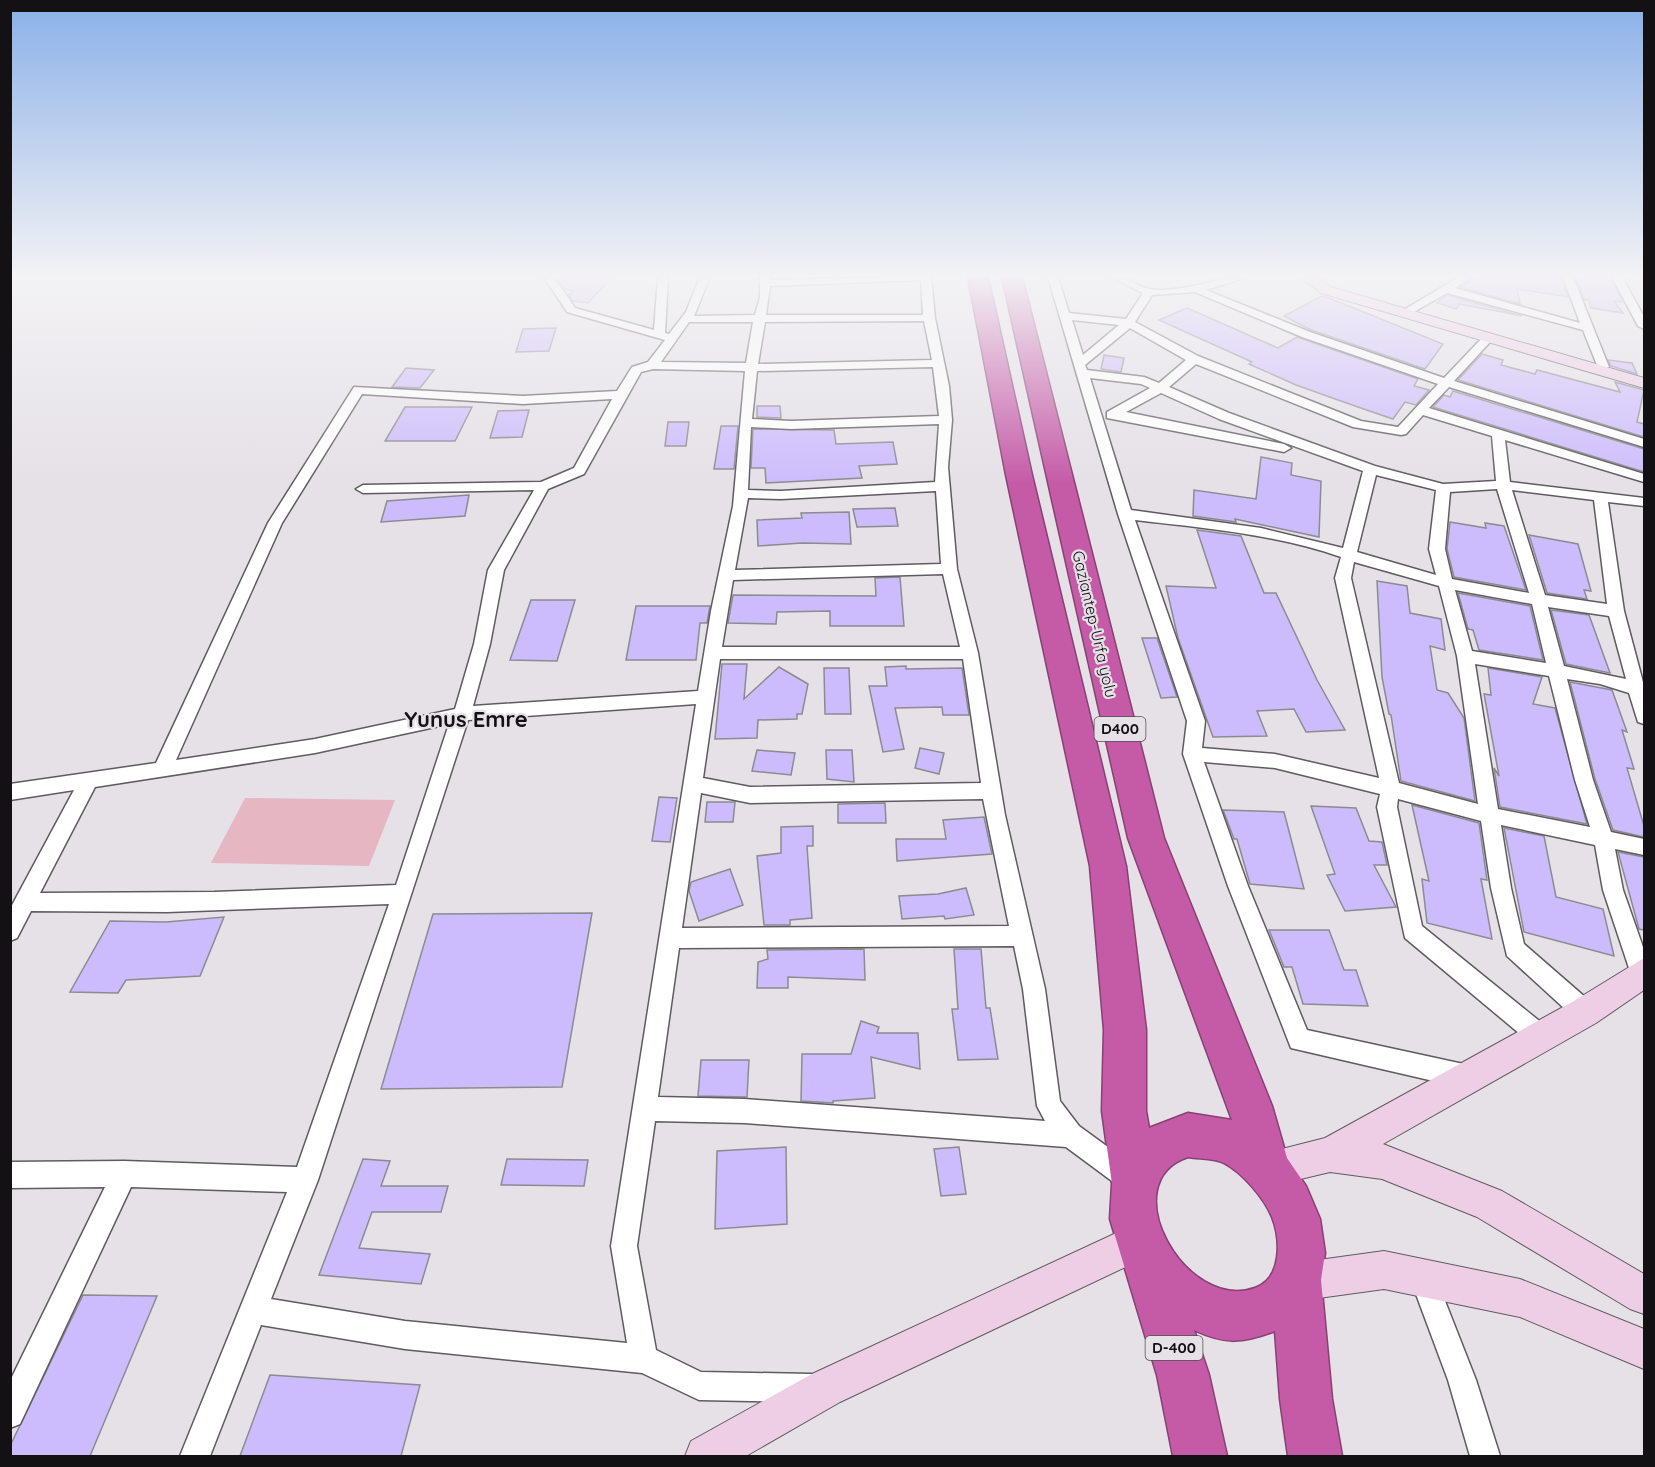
<svg xmlns="http://www.w3.org/2000/svg" width="1655" height="1467" viewBox="0 0 1655 1467" font-family="Quicksand,sans-serif">
  <style>
    .green { fill: #e6b6c2 }
    .building { fill: #cdbcfd; stroke: #8c8b91; stroke-width: 1.5 }
    .lines { fill: none; stroke-linecap: round; stroke-linejoin: round }
    .street-casing { stroke: #5f5b60; stroke-width: 3 }
    .secondary-casing { stroke: #5f5b60; stroke-width: 2 }
    .highway-casing { stroke: #874173; stroke-width: 3 }
    .street { fill: #fff; fill-rule: evenodd }
    .secondary { fill: #eecee5; fill-rule: evenodd }
    .highway { fill: #c55ba7; fill-rule: evenodd }
    .labels { text-anchor: middle; stroke-width: 4.5; stroke-linejoin: round; paint-order: stroke }
    .shield { fill: #e5e1e7; stroke: #524f53; stroke-width: 1.5 }
    .shield-label { font-size: 15px; font-weight: bold; fill: #131113 }
    .street-label { font-size: 16px; fill: #131113; stroke: #e5e1e7 }
    .district-label { font-size: 22px; font-weight: bold; fill: #131113; stroke: #e5e1e7 }
  </style>
  <rect width="100%" height="100%" fill="#e5e1e7"/>
  <path class="green" d="M245,798L395,800L369,866L211,863Z"/>
  <g class="building">
    <path d="M557,277H612L588,303L573,301L569,295L573,291L565,289Z"/>
    <path d="M1478,277H1561L1568,297L1517,289L1520,304L1460,287Z"/>
    <path d="M1576,277H1610L1623,302L1614,301L1623,313L1591,308L1589,300H1584Z"/>
    <path d="M1447,295L1522,316L1460,304L1456,309L1437,303Z"/>
    <path d="M1322,296L1329,298L1443,344L1425,369L1311,330L1284,316Z"/>
    <path d="M1187,308L1278,348L1297,337L1418,379L1414,386L1429,390L1416,405L1405,402L1393,419L1355,406L1296,385L1249,364L1252,362L1159,320Z"/>
    <path d="M556,328L549,351L516,352L523,329Z"/>
    <path d="M1482,354L1503,360L1501,365L1535,374L1537,370L1620,392L1615,382L1644,390L1637,422L1644,424V437L1458,380Z"/>
    <path d="M1104,355L1124,358L1121,372L1101,369Z"/>
    <path d="M1608,360L1632,363L1637,374L1611,366Z"/>
    <path d="M406,368L434,370L420,388L392,387Z"/>
    <path d="M1453,391L1644,449V472L1433,407L1444,395L1450,397Z"/>
    <path d="M757,406H780L781,418L757,417Z"/>
    <path d="M405,407H472L455,441H385Z"/>
    <path d="M529,410L522,437L490,438L498,411Z"/>
    <path d="M668,422H689L686,446H665Z"/>
    <path d="M721,426H738L734,469H714Z"/>
    <path d="M753,429L834,430L836,444L893,442L897,464L859,466L862,478L766,483L765,468H751Z"/>
    <path d="M1261,457L1292,463L1291,475L1321,481L1319,537L1235,519L1236,522L1193,516L1194,490L1256,499Z"/>
    <path d="M469,495L465,516L381,522L387,501Z"/>
    <path d="M895,508L898,526L857,527L853,509Z"/>
    <path d="M849,512L851,544L802,543L758,546L757,520L802,518L801,513Z"/>
    <path d="M1450,522L1486,528L1485,523L1504,526L1526,590L1454,577L1447,549Z"/>
    <path d="M1197,530L1241,536L1264,593H1276L1317,680L1345,730L1306,732L1294,709L1257,711L1267,736L1213,737L1178,638L1166,586L1216,588Z"/>
    <path d="M1529,535L1578,544L1591,591L1584,590L1587,599L1547,593Z"/>
    <path d="M900,577L904,626H830V611L777,612L776,624L728,623L733,595L876,596L875,578Z"/>
    <path d="M1377,581L1407,586L1410,613L1441,619L1445,650L1430,646L1437,690L1448,693L1464,718L1475,801L1401,781L1391,715L1389,714L1382,677Z"/>
    <path d="M1458,593L1530,606L1543,660L1479,650L1473,630L1468,629Z"/>
    <path d="M531,600H575L557,661L510,660Z"/>
    <path d="M636,606H710L707,623H700L696,660H626Z"/>
    <path d="M1551,610L1589,615L1610,673L1566,664Z"/>
    <path d="M1142,638H1157L1177,697L1161,698Z"/>
    <path d="M722,664H747L744,699L779,667L808,684L802,714H797V719L758,720L757,738L715,739Z"/>
    <path d="M906,666V669L962,668L969,715H943L942,707L895,708L904,749L883,752L869,686H887L885,667Z"/>
    <path d="M824,668H849L851,714H825Z"/>
    <path d="M1488,668L1542,677L1533,704L1555,708L1587,824L1500,807L1494,768L1499,776L1484,694L1491,695Z"/>
    <path d="M1570,682L1612,690L1627,732L1622,730L1634,769L1627,768L1644,826V837L1613,830L1595,779Z"/>
    <path d="M920,748L944,753L939,774L915,768Z"/>
    <path d="M757,750L795,753L791,775L752,771Z"/>
    <path d="M826,750H852L854,782L827,779Z"/>
    <path d="M659,797L677,798L670,842L652,841Z"/>
    <path d="M707,802H735L733,822H705Z"/>
    <path d="M885,803L886,823H838V804Z"/>
    <path d="M1412,805L1479,823L1487,880L1481,879L1492,939L1427,923L1422,879L1429,881Z"/>
    <path d="M1311,806L1356,808L1369,841L1382,842L1387,865H1374L1396,907L1345,911L1327,875L1335,874Z"/>
    <path d="M1223,810L1284,812L1304,889L1250,884L1237,839H1234Z"/>
    <path d="M984,817L992,854L897,861L896,839H946L943,820Z"/>
    <path d="M813,826V846H807L812,918L790,920V925H764L757,856L781,853V827Z"/>
    <path d="M1504,828L1544,836L1556,897L1603,909L1614,956L1524,932Z"/>
    <path d="M1618,852L1644,857V930L1639,929Z"/>
    <path d="M730,869L743,905L699,921L689,891L691,882Z"/>
    <path d="M966,888L974,915L945,919L944,916L902,919L899,896L938,894Z"/>
    <path d="M592,913L562,1087L381,1089L433,914Z"/>
    <path d="M224,917L200,976L126,980L118,993L70,992L110,921L166,922Z"/>
    <path d="M1269,930H1329L1344,970H1356L1368,1006L1303,1004L1292,967H1284Z"/>
    <path d="M864,949L865,980L788,977V988H757L758,962L768,959L767,950Z"/>
    <path d="M954,949H981L986,1008H990L998,1059L958,1060L952,1009H958Z"/>
    <path d="M861,1021L879,1027L877,1033H918L920,1069L871,1057L875,1098L833,1101V1103L801,1101L802,1054H851Z"/>
    <path d="M701,1060H749L747,1097L698,1096Z"/>
    <path d="M786,1147L787,1224L715,1229L717,1151Z"/>
    <path d="M959,1147L966,1194L941,1196L934,1149Z"/>
    <path d="M363,1159L390,1161L381,1186H448L441,1212H372L359,1248L430,1254L421,1284L319,1275Z"/>
    <path d="M507,1159L588,1160L584,1186L501,1185Z"/>
    <path d="M83,1295L157,1296L90,1456H10V1446Z"/>
    <path d="M270,1375L420,1385L401,1456H240Z"/>
  </g>
  <g class="lines">
    <g class="street-casing">
      <g id="street">
        <path d="M544,277H554L575,308L654,330L658,277H668L665,333L669,334L686,312L700,277H710L694,316L755,315L760,297V277H770V280L931,277L935,318L949,386L952,420L948,467L957,569L978,653L1005,815L1045,989L1060,1101L1079,1126L1138,1169L1142,1178L1138,1187L1129,1191L1120,1187L1066,1147L745,1123L655,1121L637,1246L656,1350L701,1372L811,1374L821,1378L825,1388L821,1398L811,1402L699,1400L642,1373L405,1349L261,1325L210,1456H180L287,1192L131,1187L20,1424L10,1428V1381L105,1187L10,1188V1162L124,1161L297,1167L389,904L167,912L31,911L17,938L10,941V909L74,790L10,800V784L156,763L268,523L354,387L523,396L617,391L632,367L648,362L665,340L567,312ZM921,280L923,315H766L770,286ZM924,321L932,360L758,364L765,322ZM689,322H753L746,363L661,362ZM933,367L939,416L791,421L752,419L757,371ZM653,369L745,371L733,506L711,611L698,691L473,706L490,644L504,570L548,489L584,474L641,372ZM362,394L523,404L612,399L574,468L541,482L363,485L356,489L363,493L534,490L488,570L474,644L455,709L315,739L176,760L282,523ZM939,424L935,482L781,491L748,490L751,427L791,429ZM936,491L941,564L735,570L748,498L781,499ZM943,574L960,647H722L733,580ZM720,659H963L981,783L750,787L703,778ZM696,704L611,1246L627,1343L405,1321L271,1299L318,1180L468,720ZM449,724L396,885L214,892L40,893L95,787L315,753ZM701,793L750,803L983,799L1009,926L682,928ZM1014,946L1023,989L1037,1106L1045,1121L745,1099L658,1097L679,948Z"/>
        <path d="M1048,277H1058L1069,313L1126,319L1143,293L1111,277C1129,277 1135,286 1150,289C1179,294 1217,277 1247,277L1206,290L1310,332L1444,378L1483,337H1491V341L1454,381L1644,439V447L1449,387L1429,408L1644,474V482L1505,440L1510,482L1644,498V506L1608,502L1624,611L1644,686V724L1638,722L1629,693L1600,684L1567,679L1593,780L1611,832L1644,839V855L1615,849L1623,890L1644,950V983L1634,981L1631,974L1603,890L1595,845L1501,825L1511,888L1524,944L1593,1004L1596,1012L1593,1020L1585,1023L1577,1020L1507,956L1491,888L1481,821L1398,799L1397,807L1422,926L1548,1028L1551,1036L1548,1044L1540,1047L1532,1044L1405,938L1377,807L1380,794L1275,768L1204,762L1248,886L1307,1030L1468,1065L1476,1069L1480,1077L1476,1085L1468,1089L1291,1048L1228,886L1183,754L1187,721L1118,514ZM1195,292L1302,337L1438,384L1398,427L1361,421L1198,356L1135,322L1152,295ZM1072,320L1119,325L1083,355ZM1130,328L1186,360L1159,383L1144,377L1087,370L1085,365ZM1196,364L1353,427L1401,435L1406,434L1423,415L1492,436L1496,481L1443,484L1375,466L1229,413L1169,387ZM1090,378L1141,384L1150,388L1107,412V418L1284,452L1291,448L1284,444L1126,412L1161,393L1219,419L1363,471L1343,548L1261,528L1131,510ZM1376,475L1436,490L1429,549L1436,575L1357,552ZM1497,489L1529,593L1452,579L1445,549L1450,492ZM1512,490L1594,500L1607,604L1545,595ZM1135,520C1203,528 1275,534 1341,557L1335,578L1379,778L1275,754L1202,748L1205,721ZM1354,562L1439,586L1457,656L1478,804L1399,783L1351,578ZM1455,590L1532,604L1546,663L1472,651ZM1548,607L1609,616L1626,679L1564,666ZM1475,664L1549,676L1575,780L1590,827L1498,809Z"/>
        <path d="M1459,277H1472L1455,288L1580,323L1563,277H1573L1609,367L1599,370L1583,330L1447,293L1412,313L1402,311Z"/>
        <path d="M1612,277H1622L1644,317V329L1638,326Z"/>
        <path d="M1423,1265L1432,1269L1436,1278L1476,1380L1500,1456H1470L1448,1380L1410,1278L1414,1269Z"/>
      </g>
    </g>
    <g class="secondary-casing">
      <g id="secondary">
        <path d="M1300,277H1317L1331,287L1644,378V388L1321,293Z"/>
        <path d="M1644,958V990L1596,1023L1383,1144L1502,1191L1644,1274V1314L1630,1309L1477,1217L1382,1179L1330,1172L1267,1187L1254,1182L1249,1169L1254,1156L1325,1138L1574,1001Z"/>
        <path d="M1140,1222L1153,1228L1159,1241L1153,1254L840,1402L746,1456H685L691,1441L812,1374Z"/>
        <path d="M1384,1251L1520,1279L1644,1329V1369L1520,1317L1384,1289L1297,1301L1284,1295L1278,1282L1284,1269L1297,1263Z"/>
      </g>
    </g>
    <g class="highway-casing">
      <path id="highway" d="M968,277H988L1032,475L1126,866L1146,1030V1111L1149,1128L1188,1113L1232,1120L1128,838L1002,277H1022L1164,838L1272,1106L1287,1158L1306,1186L1320,1219L1325,1253L1321,1280L1332,1399L1342,1456H1288L1280,1399L1275,1331C1243,1343 1226,1345 1194,1330L1209,1375L1227,1456H1173L1157,1375L1110,1219L1112,1184L1102,1111L1104,1030L1090,866L1006,475ZM1188,1157C1199,1159 1214,1158 1224,1163C1243,1173 1264,1198 1272,1217C1281,1240 1282,1279 1255,1288C1186,1313 1112,1182 1188,1157Z"/>
    </g>
    <use href="#street" class="street"/>
    <use href="#secondary" class="secondary"/>
    <use href="#highway" class="highway"/>
  </g>
  <linearGradient id="sky" x2="0" y2="1"><stop stop-color="#8ab0e8"/><stop offset="0.57" stop-color="#f3f2f4"/><stop offset="1" stop-color="#f3f2f4" stop-opacity="0"/></linearGradient>
  <rect width="1655" height="483" fill="url(#sky)"/>
  <g class="labels">
    <g class="shield">
      <rect x="1094.5" y="717" width="51" height="24" rx="4.5"/>
      <rect x="1145.5" y="1336" width="57" height="24" rx="4.5"/>
    </g>
    <g class="shield-label">
      <text x="1120" y="734">D400</text>
      <text x="1174" y="1353">D-400</text>
    </g>
    <g class="street-label">
      <text transform="translate(1095 624) rotate(77)" y="6">Gaziantep-Urfa yolu</text>
    </g>
    <g class="district-label">
      <text x="466" y="727">Yunus Emre</text>
    </g>
  </g>
  <rect width="1655" height="1467" fill="none" stroke="#131113" stroke-width="24"/>
</svg>
